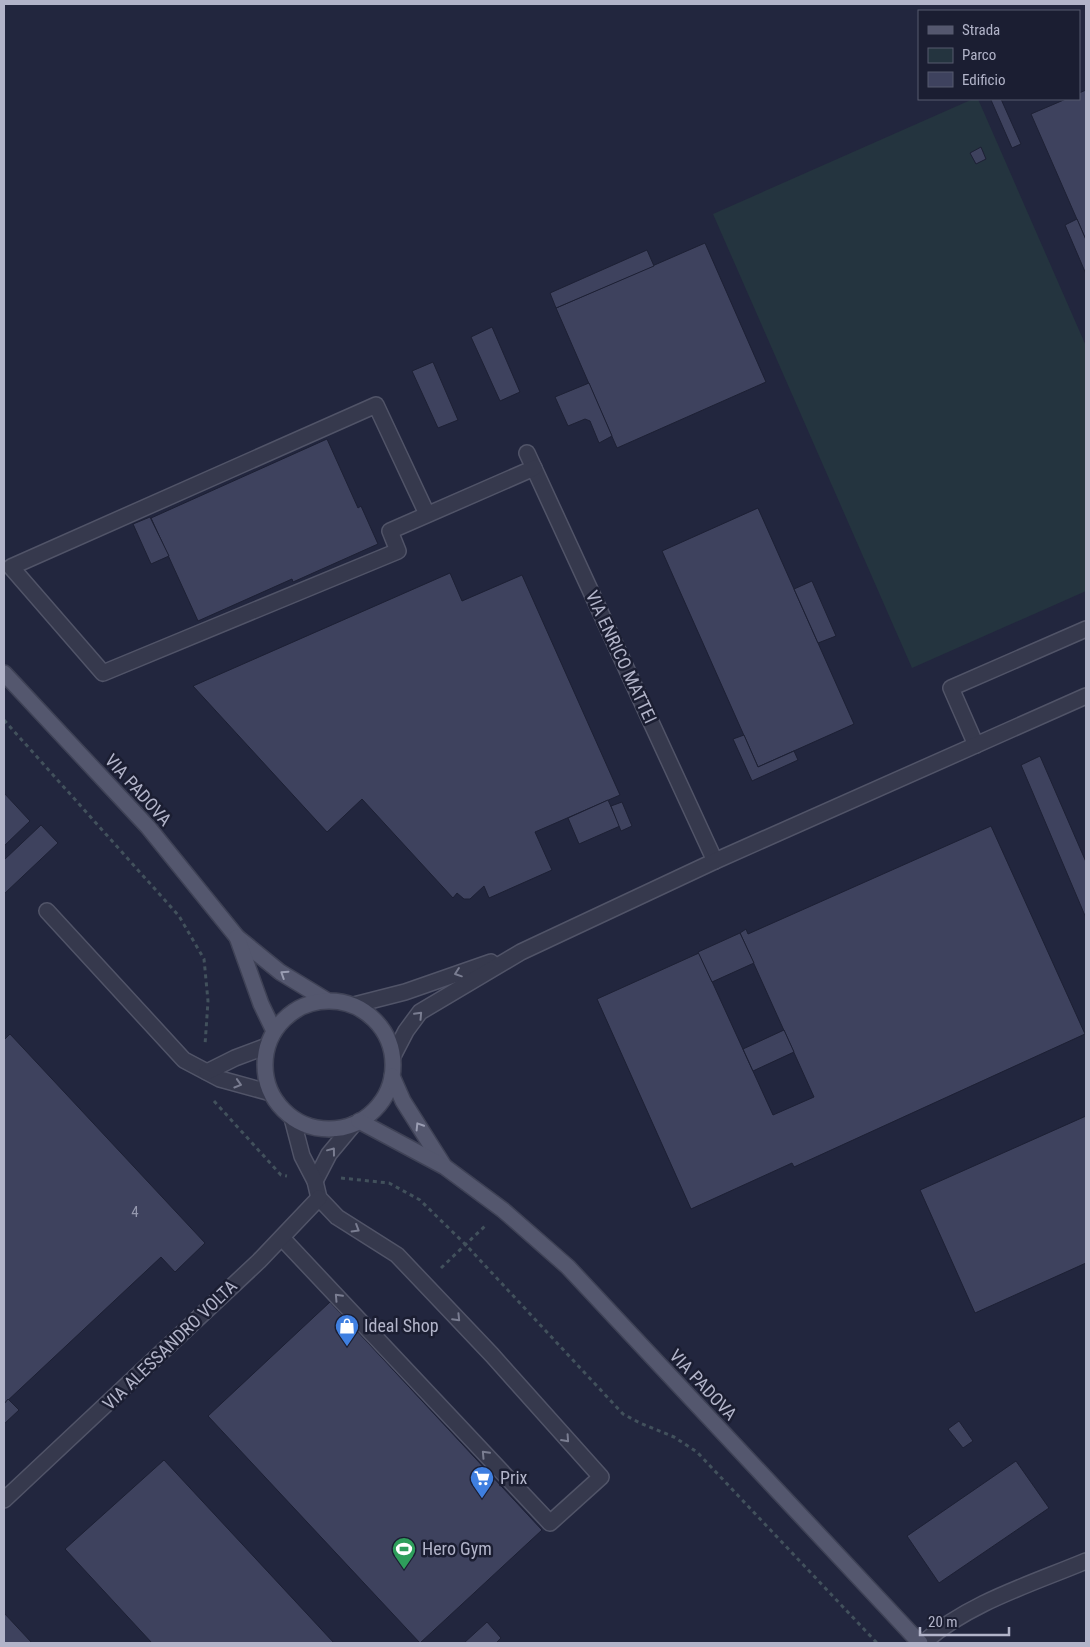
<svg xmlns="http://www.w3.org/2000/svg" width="1090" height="1647" viewBox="0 0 1090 1647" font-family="'Roboto Condensed',sans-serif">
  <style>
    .green { fill: #24343f }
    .building { fill: #3e425e; stroke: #1d2034 }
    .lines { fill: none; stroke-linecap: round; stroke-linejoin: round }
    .minor-casing { stroke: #515468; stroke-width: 18 }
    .major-casing { stroke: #3f4256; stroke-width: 18 }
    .path { stroke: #42515c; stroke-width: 3; stroke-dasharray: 4 4; stroke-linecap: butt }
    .minor { stroke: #36394d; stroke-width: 15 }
    .major { stroke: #54576e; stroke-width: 15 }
    .oneway { stroke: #7a7d91 }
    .oneway2 { stroke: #9a9db2 }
    .labels { text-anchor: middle; stroke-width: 5; stroke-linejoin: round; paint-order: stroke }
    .number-label { font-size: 15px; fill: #9598ae }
    .street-label { font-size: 18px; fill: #b2b4c9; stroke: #1b1e32 }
    .poi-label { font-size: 18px; fill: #b2b4c9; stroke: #1b1e32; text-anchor: start }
  </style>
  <rect width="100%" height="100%" fill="#22263e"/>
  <path class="green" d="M973,99H978L1086,346V591L912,668L713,214Z"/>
  <g class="building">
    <path d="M1086,90V240L1031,114L1066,99H1079V93Z"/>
    <path d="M994,99H1001L1021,144L1012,148L991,100Z"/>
    <path d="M981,147L986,159L976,164L970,153Z"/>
    <path d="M1077,219L1086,240V274L1065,225Z"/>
    <path d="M705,243L766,382L617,448L556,308Z"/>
    <path d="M647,250L654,266L556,308L550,293Z"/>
    <path d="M492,327L520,392L500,401L471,337Z"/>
    <path d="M433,362L458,420L438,428L412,371Z"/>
    <path d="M589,383L612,436L599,443L590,421L585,419L568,426L555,397Z"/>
    <path d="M327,439L358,508L361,506L378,544L293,582L292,579L198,621L151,518Z"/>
    <path d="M758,508L854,724L758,767L662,551Z"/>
    <path d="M150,517L169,556L151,564L133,524Z"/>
    <path d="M450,573L462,601L522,575L620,795L535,832L552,870L489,898L484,886L470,899H464L457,893L453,898L362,799L327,832L193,686Z"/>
    <path d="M812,581L836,636L818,643L794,589Z"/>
    <path d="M744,735L758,767L794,751L798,760L752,781L733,739Z"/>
    <path d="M1040,756L1086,862V918L1021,765Z"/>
    <path d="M4,793L30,821L4,846Z"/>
    <path d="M608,800L620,826L579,844L568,818Z"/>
    <path d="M622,802L632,826L621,831L611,806Z"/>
    <path d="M41,825L58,843L4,894V860Z"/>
    <path d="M991,826L1085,1034L794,1167L792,1163L691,1209L597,999L699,953L773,1115L814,1097L740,933L746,929L748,934Z"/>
    <path d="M740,933L754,963L712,982L698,952Z"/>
    <path d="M784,1030L794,1052L753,1071L743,1049Z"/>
    <path d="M10,1034L205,1243L175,1272L161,1257L4,1404V1040Z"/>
    <path d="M1086,1116V1263L975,1313L920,1190Z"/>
    <path d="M330,1302L542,1530L420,1643L208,1416Z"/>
    <path d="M8,1399L19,1410L4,1424V1404Z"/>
    <path d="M959,1421L973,1441L963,1448L948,1429Z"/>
    <path d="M164,1460L334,1643H152L65,1549Z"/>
    <path d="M1016,1461L1049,1508L939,1583L907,1536Z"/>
    <path d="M4,1613L32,1643H4Z"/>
    <path d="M487,1622L501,1638L496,1643H464Z"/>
  </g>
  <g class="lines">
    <g class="minor-casing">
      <g id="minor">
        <path d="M527,453L715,861"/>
        <path d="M427,514L376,405L11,567L103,673L398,551L390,531L534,468"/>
        <path d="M976,745L951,688L1086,629"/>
        <path d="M47,911L184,1060L220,1079L271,1093"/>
        <path d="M354,1005L405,992L491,962"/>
        <path d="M393,1056L406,1031L420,1012L521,952L715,861L1086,696"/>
        <path d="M207,1072L235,1058L267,1046"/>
        <path d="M315,1181L329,1154L354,1124"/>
        <path d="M282,1238L550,1523L601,1477L492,1355L397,1255L337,1217L319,1198L315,1181L302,1156L292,1118"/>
        <path d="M4,1500L259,1261L319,1198"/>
        <path d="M923,1643C968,1603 1031,1584 1086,1561"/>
      </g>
    </g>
    <g class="major-casing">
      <g id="major">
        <path d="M4,673L148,827L237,937L280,972L326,1000"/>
        <path d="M237,937L261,1004L274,1031"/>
        <circle cx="329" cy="1065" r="64"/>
        <path d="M392,1076L403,1101L444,1166"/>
        <path d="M359,1121L445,1167L503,1210L568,1267L920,1643"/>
      </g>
    </g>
    <g class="path">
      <path d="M4,720L179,916L204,959L208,1001L205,1045"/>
      <path d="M214,1101L281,1175L287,1176"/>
      <path d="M341,1178L389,1183L420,1200L466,1245L623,1414L640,1423L674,1437L697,1452L877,1643"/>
      <path d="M441,1268L485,1226"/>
    </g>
    <use href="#minor" class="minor"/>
    <use href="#major" class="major"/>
  </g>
  <defs><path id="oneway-chevron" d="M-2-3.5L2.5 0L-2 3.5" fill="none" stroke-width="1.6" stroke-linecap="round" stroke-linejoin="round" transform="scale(1.25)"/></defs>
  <g class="oneway">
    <use href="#oneway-chevron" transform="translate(458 973) rotate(161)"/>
    <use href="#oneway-chevron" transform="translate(419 1015) rotate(-47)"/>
    <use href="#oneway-chevron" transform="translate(238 1084) rotate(17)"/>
    <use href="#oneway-chevron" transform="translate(332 1151) rotate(-53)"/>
    <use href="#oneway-chevron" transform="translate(356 1229) rotate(31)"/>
    <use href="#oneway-chevron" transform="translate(338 1297) rotate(-133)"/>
    <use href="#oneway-chevron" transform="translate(457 1318) rotate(46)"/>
    <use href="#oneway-chevron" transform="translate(566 1439) rotate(48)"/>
    <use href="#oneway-chevron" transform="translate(485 1454) rotate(-133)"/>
  </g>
  <g class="oneway2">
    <use href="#oneway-chevron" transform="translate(284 974) rotate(-147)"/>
    <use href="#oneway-chevron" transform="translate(419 1126) rotate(-122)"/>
  </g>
  <defs>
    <g id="shop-pin" transform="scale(1.25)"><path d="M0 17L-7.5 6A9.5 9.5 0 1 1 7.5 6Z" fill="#3f7fe0" stroke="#1b1e32"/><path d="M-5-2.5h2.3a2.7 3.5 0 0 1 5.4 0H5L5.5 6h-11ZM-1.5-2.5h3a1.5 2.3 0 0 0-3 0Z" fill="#fff"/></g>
    <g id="supermarket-pin" transform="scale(1.25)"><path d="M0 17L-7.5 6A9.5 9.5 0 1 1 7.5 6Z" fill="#3f7fe0" stroke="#1b1e32"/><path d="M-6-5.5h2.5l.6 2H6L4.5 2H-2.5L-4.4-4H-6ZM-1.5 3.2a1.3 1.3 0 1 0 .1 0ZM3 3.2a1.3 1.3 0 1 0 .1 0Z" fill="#fff"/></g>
    <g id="stadium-pin" transform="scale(1.25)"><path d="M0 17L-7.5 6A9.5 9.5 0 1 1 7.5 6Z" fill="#2e9e5b" stroke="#1b1e32"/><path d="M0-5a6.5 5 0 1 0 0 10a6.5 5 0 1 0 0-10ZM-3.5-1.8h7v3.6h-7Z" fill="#fff"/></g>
  </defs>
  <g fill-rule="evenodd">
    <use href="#shop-pin" x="347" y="1326"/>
    <use href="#supermarket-pin" x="482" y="1478"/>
    <use href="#stadium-pin" x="404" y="1549"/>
  </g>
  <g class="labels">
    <g class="number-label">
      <text x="135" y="1217">4</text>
    </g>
    <g class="street-label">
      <text transform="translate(621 657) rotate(65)" y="6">VIA ENRICO MATTEI</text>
      <text transform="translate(138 790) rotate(48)" y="6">VIA PADOVA</text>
      <text transform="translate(170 1345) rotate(-44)" y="6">VIA ALESSANDRO VOLTA</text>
      <text transform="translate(703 1385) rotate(47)" y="6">VIA PADOVA</text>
    </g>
    <g class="poi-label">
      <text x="364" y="1332">Ideal Shop</text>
      <text x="500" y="1484">Prix</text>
      <text x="422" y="1555">Hero Gym</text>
    </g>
  </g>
  <rect width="1090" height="1647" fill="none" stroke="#b2b4c9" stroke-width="10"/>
  <rect x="918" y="10" width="162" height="90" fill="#1b1e32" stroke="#575a6e"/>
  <rect x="928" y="26" width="25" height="8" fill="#54576e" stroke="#575a6e"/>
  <text x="962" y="35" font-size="15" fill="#b2b4c9">Strada</text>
  <rect x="928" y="48" width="25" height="15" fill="#24343f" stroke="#575a6e"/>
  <text x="962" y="60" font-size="15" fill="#b2b4c9">Parco</text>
  <rect x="928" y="72" width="25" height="15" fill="#3e425e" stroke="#575a6e"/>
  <text x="962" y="85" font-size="15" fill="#b2b4c9">Edificio</text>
  <path d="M920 1627v8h89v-8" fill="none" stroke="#b2b4c9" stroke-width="2.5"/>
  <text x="928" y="1627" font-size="15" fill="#b2b4c9" stroke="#1b1e32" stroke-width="4" paint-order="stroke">20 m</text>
</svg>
